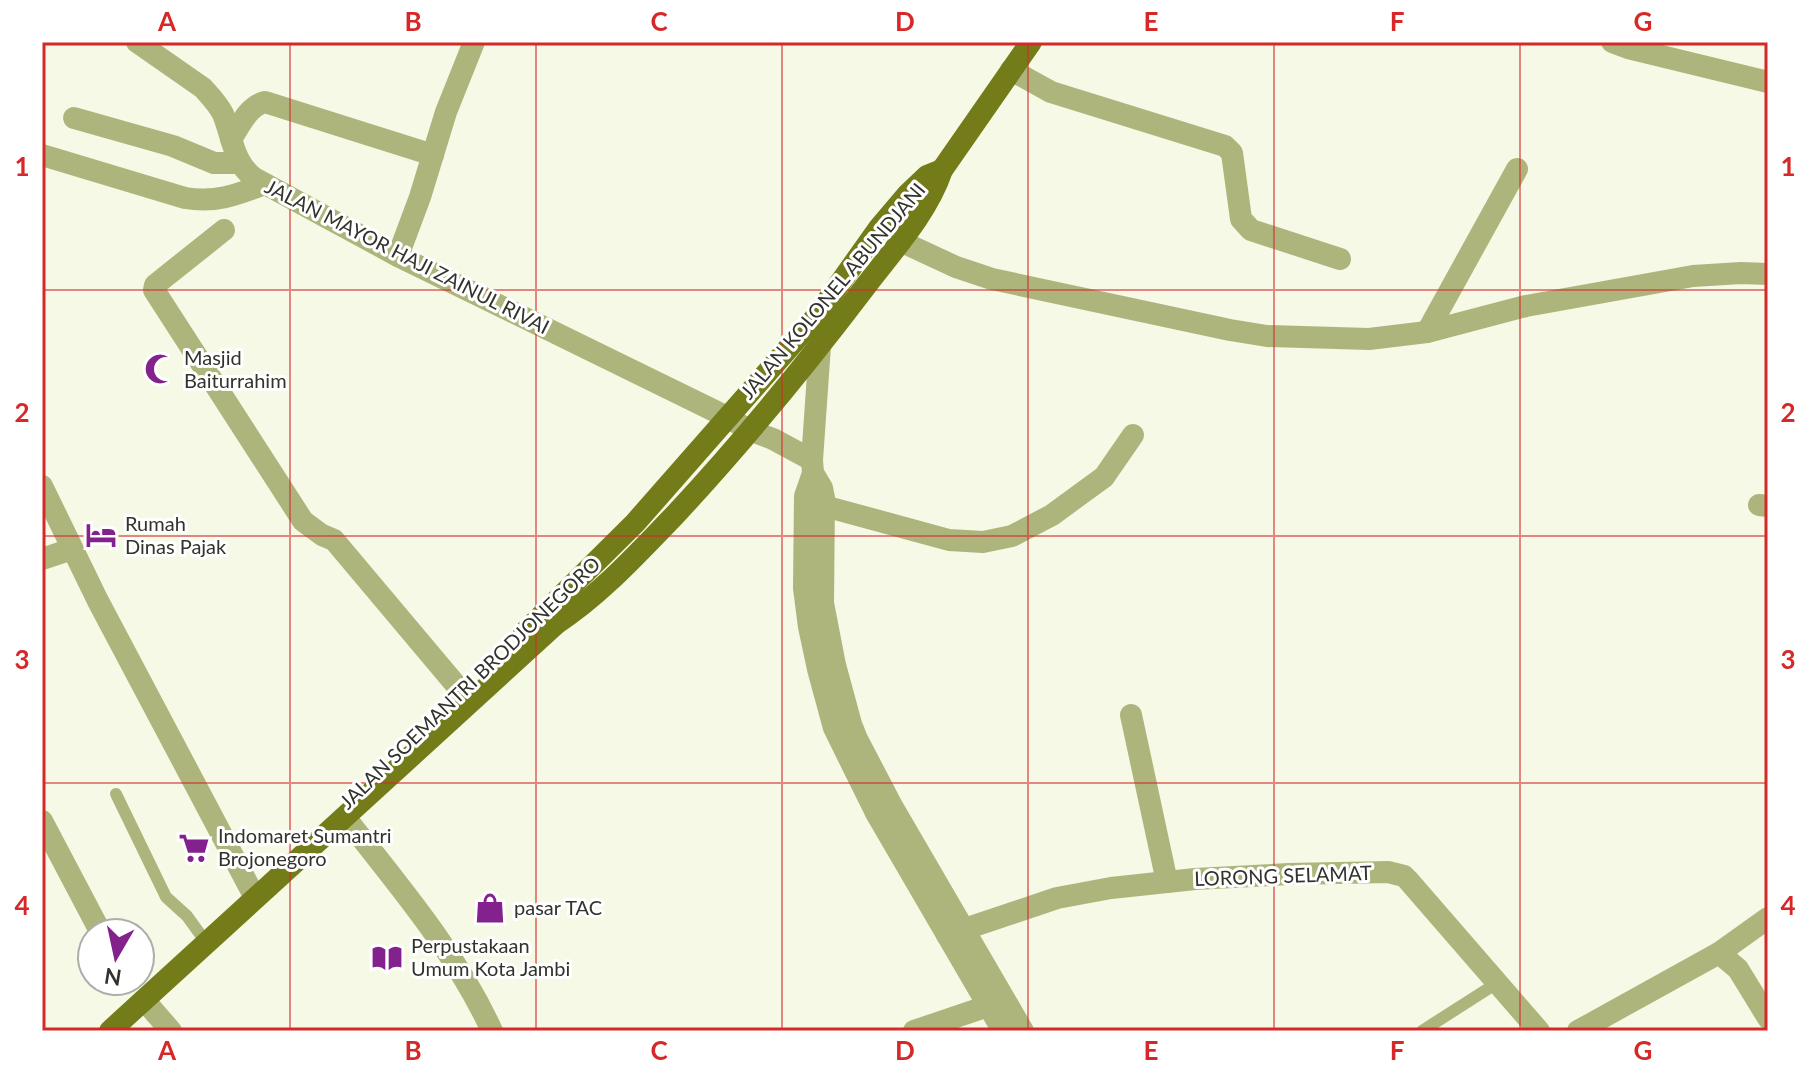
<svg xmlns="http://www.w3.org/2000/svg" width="1810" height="1073" viewBox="0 0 1810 1073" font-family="Lato,sans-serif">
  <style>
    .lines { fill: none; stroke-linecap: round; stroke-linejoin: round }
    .service { stroke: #aeb57c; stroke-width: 12 }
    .minor { stroke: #aeb57c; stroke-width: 22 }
    .tertiary { stroke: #aeb57c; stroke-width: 22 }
    .primary { stroke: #737c19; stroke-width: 22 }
    .grid { fill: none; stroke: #d62828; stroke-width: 2; stroke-opacity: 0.55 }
    .labels { text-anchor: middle; stroke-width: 6; stroke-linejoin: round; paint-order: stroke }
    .street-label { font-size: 20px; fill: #32332c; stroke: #fff }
    .poi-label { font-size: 20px; fill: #32332c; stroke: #fff; text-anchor: start }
    .neatline { fill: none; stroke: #d62828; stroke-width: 3 }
    .grid-label { font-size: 26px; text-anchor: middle; font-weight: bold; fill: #d62828 }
  </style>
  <rect width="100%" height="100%" fill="#f5f9e5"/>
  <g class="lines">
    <g class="service">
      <path d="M116,794L166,897L187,916L200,934"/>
      <path d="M1422,1031L1497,983"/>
    </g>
    <g class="minor">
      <path d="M1612,42L1628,48L1768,82"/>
      <path d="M1011,70L1051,92L1225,146L1232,153L1241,219L1251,230L1340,259"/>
      <path d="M74,118L173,146L214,163H240"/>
      <path d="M231,139C240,126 248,106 265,102L433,155"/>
      <path d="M42,155L185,198C216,203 236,195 265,184"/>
      <path d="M224,230L155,285L154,290L303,521L322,535L334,540L461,691"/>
      <path d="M900,241L956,267L992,279L1230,330L1267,336L1369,339L1427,332L1526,306L1693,276L1741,273L1768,274"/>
      <path d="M398,256L420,197L446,112L474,42"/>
      <path d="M1427,332L1517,169"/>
      <path d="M42,486L98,601L251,890"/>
      <path d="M1759,505L1768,506"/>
      <path d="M824,506L949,540L983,542L1012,536L1052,515L1104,477L1133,435"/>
      <path d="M42,559L72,549"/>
      <path d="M1131,715L1167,882"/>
      <path d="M345,817C398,885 456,952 492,1031"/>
      <path d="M42,821L101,933"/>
      <path d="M947,935L1057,898L1111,888L1195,879L1289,874L1388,872L1404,876L1408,880L1539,1031"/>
      <path d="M1719,953L1738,969L1768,1018"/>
      <path d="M144,1000L171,1031"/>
      <path d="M914,1031L988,1006"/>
      <path d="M1578,1031L1719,953L1768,918"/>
    </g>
    <g class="tertiary">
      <path d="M137,42L203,88C210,96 218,104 223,114C232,136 233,162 254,178L398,256L727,417L749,430L773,439L812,460"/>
      <path d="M819,334L820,346L812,460L813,473L805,496L804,588L809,627L818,669L834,728L876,813L1003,1031"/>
      <path d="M813,473L822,488L824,498L823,603L835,665L851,724L857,739L892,806L1023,1031"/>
    </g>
    <g class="primary">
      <path d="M524,633L635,523L816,317L879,228L907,195L927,176L942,170"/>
      <path d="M110,1031L557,623C601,594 637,554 674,516C742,443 805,366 865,287C893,250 927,214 942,170L1031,42"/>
    </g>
  </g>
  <path class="grid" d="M290,42V1031M536,42V1031M782,42V1031M1028,42V1031M1274,42V1031M1520,42V1031M42,290H1768M42,536H1768M42,783H1768"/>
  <defs>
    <g id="mosque-bare" transform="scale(2.4)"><path d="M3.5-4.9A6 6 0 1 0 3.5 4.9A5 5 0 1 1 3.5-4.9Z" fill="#83228c" stroke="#fff" stroke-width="2.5" paint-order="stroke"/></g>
    <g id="hotel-bare" transform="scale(2.4)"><path d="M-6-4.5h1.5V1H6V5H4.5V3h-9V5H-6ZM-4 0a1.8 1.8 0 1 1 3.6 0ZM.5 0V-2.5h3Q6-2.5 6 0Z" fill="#83228c" stroke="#fff" stroke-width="2.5" paint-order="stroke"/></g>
    <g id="supermarket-bare" transform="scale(2.4)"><path d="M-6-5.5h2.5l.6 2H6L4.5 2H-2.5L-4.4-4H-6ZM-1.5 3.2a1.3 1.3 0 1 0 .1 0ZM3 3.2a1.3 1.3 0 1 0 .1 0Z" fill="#83228c" stroke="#fff" stroke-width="2.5" paint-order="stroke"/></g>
    <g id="shop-bare" transform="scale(2.4)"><path d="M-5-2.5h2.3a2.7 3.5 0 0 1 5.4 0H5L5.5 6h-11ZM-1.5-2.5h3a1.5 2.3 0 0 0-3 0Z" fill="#83228c" stroke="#fff" stroke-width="2.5" paint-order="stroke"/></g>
    <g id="library-bare" transform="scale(2.4)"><path d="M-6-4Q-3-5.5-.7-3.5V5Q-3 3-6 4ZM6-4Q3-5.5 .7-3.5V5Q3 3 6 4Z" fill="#83228c" stroke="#fff" stroke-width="2.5" paint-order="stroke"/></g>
  </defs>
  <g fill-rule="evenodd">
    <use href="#mosque-bare" x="160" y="369"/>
    <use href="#hotel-bare" x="101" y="535"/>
    <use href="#supermarket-bare" x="194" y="848"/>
    <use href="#shop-bare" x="490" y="908"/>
    <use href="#library-bare" x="387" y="958"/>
  </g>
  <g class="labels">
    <g class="street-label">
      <text transform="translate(407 257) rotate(27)" y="7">JALAN MAYOR HAJI ZAINUL RIVAI</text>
      <text transform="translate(833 291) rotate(-50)" y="7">JALAN KOLONEL ABUNDJANI</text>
      <text transform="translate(470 683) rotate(-44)" y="7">JALAN SOEMANTRI BRODJONEGORO</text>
      <text transform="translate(1283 876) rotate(-2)" y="7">LORONG SELAMAT</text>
    </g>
    <g class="poi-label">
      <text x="184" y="365">Masjid<tspan x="184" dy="23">Baiturrahim</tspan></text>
      <text x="125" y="531">Rumah<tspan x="125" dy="23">Dinas Pajak</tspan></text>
      <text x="218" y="843">Indomaret Sumantri<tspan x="218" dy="23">Brojonegoro</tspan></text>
      <text x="514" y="915">pasar TAC</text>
      <text x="411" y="953">Perpustakaan<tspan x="411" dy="23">Umum Kota Jambi</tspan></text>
    </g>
  </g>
  <rect width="1810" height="1073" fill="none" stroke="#ffffff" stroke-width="88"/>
  <g transform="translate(116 957) rotate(189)"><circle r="38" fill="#ffffff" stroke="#adadab" stroke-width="2"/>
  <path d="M0-6L14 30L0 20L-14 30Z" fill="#83228c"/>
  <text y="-12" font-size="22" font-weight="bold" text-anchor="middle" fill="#32332c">N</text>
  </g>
  <rect x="44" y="44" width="1722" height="985" class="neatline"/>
  <g class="grid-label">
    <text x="167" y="31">A</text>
    <text x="413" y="31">B</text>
    <text x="659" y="31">C</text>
    <text x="905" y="31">D</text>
    <text x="1151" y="31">E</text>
    <text x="1397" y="31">F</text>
    <text x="1643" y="31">G</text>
    <text x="22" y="176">1</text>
    <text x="1788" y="176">1</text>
    <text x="22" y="422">2</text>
    <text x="1788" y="422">2</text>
    <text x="22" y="669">3</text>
    <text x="1788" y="669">3</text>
    <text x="22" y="915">4</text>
    <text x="1788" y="915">4</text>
    <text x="167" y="1060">A</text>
    <text x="413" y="1060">B</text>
    <text x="659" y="1060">C</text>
    <text x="905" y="1060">D</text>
    <text x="1151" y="1060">E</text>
    <text x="1397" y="1060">F</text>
    <text x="1643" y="1060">G</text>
  </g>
</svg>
